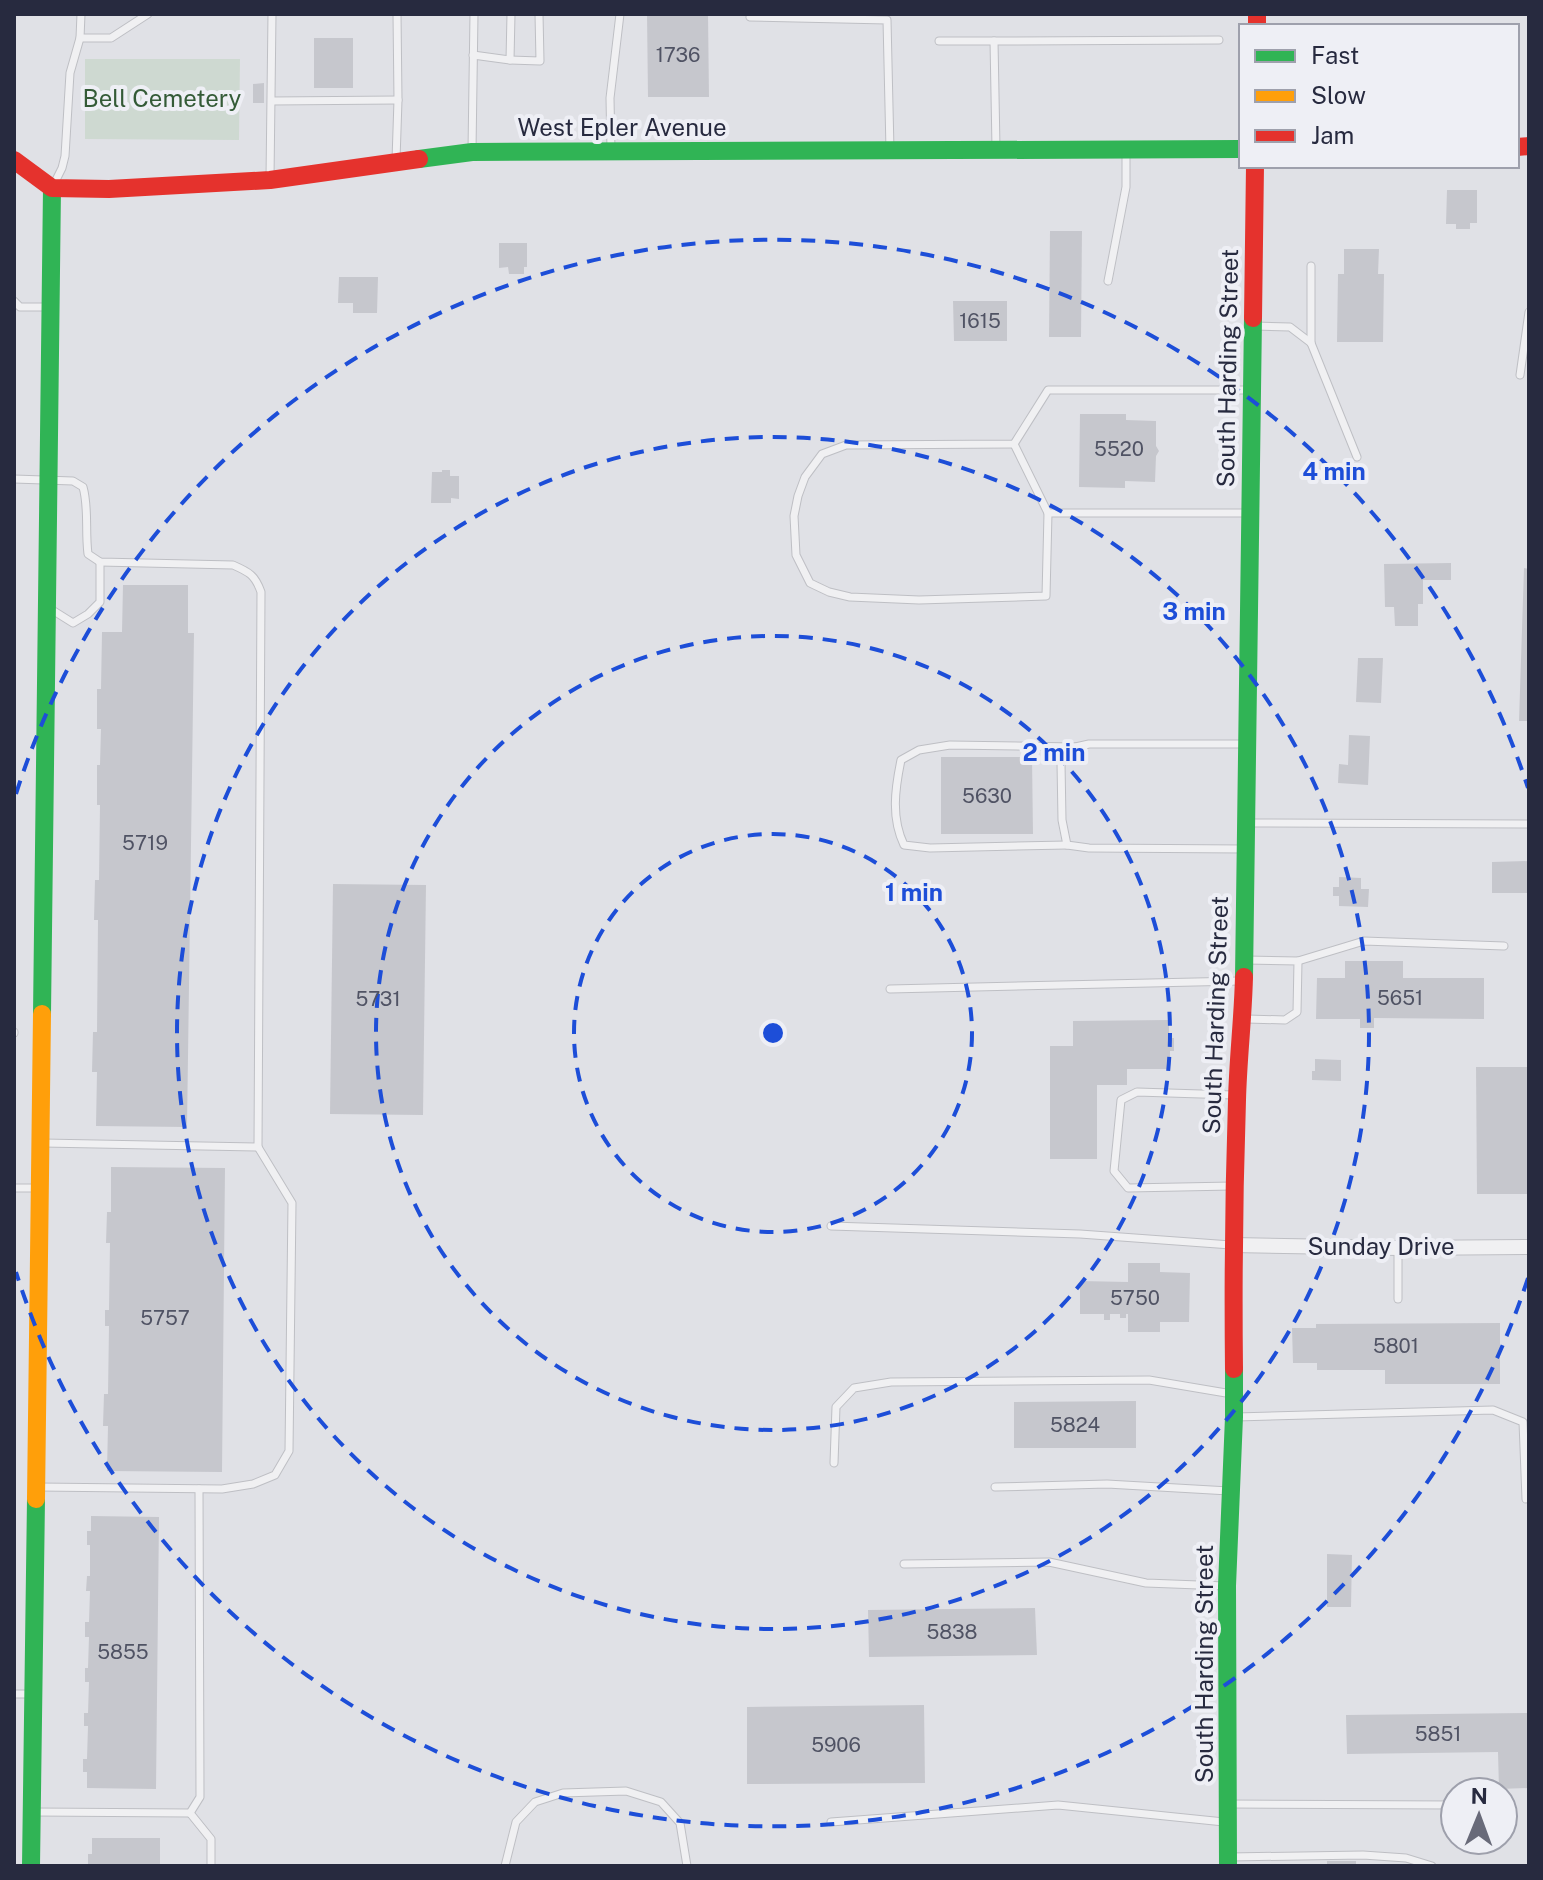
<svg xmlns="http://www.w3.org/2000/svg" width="1543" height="1880" viewBox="0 0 1543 1880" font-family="'Public Sans',sans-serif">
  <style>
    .green { fill: #ced9d1 }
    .building { fill: #c6c7cd }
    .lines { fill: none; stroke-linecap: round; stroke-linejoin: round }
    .lane-casing { stroke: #bebfc4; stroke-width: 9 }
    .street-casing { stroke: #bebfc4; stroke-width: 16 }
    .lane { stroke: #f0f0f2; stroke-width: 7 }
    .street { stroke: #f0f0f2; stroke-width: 14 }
    .fast { stroke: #30b455; stroke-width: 18 }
    .slow { stroke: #ff9f0a; stroke-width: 18 }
    .jam { stroke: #e5322d; stroke-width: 18 }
    .ring { fill: none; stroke: #1d4ed8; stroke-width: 4; stroke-dasharray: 14 10 }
    .labels { text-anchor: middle; stroke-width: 8; stroke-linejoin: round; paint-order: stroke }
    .number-label { font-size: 20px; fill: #505364 }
    .park-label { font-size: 24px; fill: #345b37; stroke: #eeeff5 }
    .street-label { font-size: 24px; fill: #272a3f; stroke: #eeeff5 }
    .centre { fill: #1d4ed8; stroke: #eeeff5; stroke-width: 4 }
    .ring-label { font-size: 24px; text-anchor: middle; font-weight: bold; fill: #1d4ed8; stroke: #eeeff5; stroke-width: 8; stroke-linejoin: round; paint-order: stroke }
  </style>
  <rect width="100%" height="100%" fill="#e0e1e6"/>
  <path class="green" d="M85,59H240L239,140L85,139Z"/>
  <g class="building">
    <path d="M647,14H708L709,97H648Z"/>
    <rect x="314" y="38" width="39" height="50"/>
    <path d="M264,83V103H253V84Z"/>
    <path d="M1447,190H1477V223H1470V229H1456V224H1446Z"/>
    <path d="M1050,231H1082L1081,337H1049Z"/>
    <path d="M499,243H527V267H524V274H509L508,267L499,268Z"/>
    <path d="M1344,249H1379L1378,274H1384L1383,342H1337L1338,274H1344Z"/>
    <path d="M339,277H378L377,313H353V303H338Z"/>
    <path d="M953,301H1007V341H954Z"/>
    <path d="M1080,414H1126V420L1156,421V446L1159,451L1156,456L1155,482L1125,481V488L1079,487Z"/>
    <path d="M442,470H450V476H459V499L451,498V503H431L432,472H442Z"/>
    <path d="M1451,563V580H1423V604H1418V626H1395L1394,607H1385L1384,564Z"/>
    <path d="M1524,568L1529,569V721H1519Z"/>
    <path d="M123,585H188V633H194L187,1127L96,1126L97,1072H92L93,1032H97L98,920H94L95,880H99L100,805H97V765H100L101,729H97V689H101L102,632H122Z"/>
    <path d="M1358,658H1383L1381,703L1356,702Z"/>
    <path d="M1349,735L1370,736L1368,785L1338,783L1339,764L1348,765Z"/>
    <path d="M941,757H1032L1033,834H941Z"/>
    <path d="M1529,861V893H1492V862Z"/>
    <path d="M1339,877L1361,878V889H1369L1368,907L1339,906V896H1333V887H1339Z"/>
    <path d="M333,884L426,885L423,1115L330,1114Z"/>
    <path d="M1345,961H1403V978H1484V1019L1374,1018V1028H1360V1019H1316L1317,978H1345Z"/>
    <path d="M1169,1020V1038H1174V1051H1170V1069H1127V1085H1097V1159H1050V1046H1073V1021Z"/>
    <path d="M1315,1059L1341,1060V1081L1312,1080V1071H1315Z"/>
    <path d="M1476,1067H1529V1194H1477Z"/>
    <path d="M111,1167L225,1168L222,1472L107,1471L108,1426H103L104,1394H108L109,1326H105V1310H109L110,1243H106L107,1212H111Z"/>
    <path d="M1128,1263H1160V1272L1190,1273L1189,1322H1160V1332H1128V1314H1126V1318H1120V1314H1110V1320H1104V1314H1080V1281L1128,1282Z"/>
    <path d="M1500,1323V1384H1385V1370H1317V1363H1293L1292,1328H1316V1324Z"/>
    <path d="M1136,1401V1448H1014V1402Z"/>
    <path d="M91,1516L159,1517L156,1789L87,1788V1772H83V1759H87L88,1726H84V1713H88L89,1682H85V1668H88L89,1637H85V1622H89L90,1591H86L87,1576H90V1545H87V1531H91Z"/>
    <path d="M1327,1554L1352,1555L1351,1607H1327Z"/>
    <path d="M1035,1608L1037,1655L869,1657L868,1610Z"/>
    <path d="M924,1705L925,1783L747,1784V1707Z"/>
    <path d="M1529,1713V1788L1499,1789L1498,1752L1347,1754L1346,1715Z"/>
    <path d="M92,1838H160V1866H88V1854H92Z"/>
    <rect x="1327" y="1861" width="29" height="5"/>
  </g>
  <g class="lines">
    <g class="lane-casing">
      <g id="lane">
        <path d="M751,14L750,17L887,20L890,150"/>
        <path d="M80,38H111L148,14"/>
        <path d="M939,41H994"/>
        <path d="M473,55L510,60L511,14"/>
        <path d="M510,60L540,61L539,14"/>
        <path d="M272,101L398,100"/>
        <path d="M996,148L994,41L1219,40"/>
        <path d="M472,150L474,14"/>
        <path d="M611,150L610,98L620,14"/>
        <path d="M396,160L398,100L397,14"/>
        <path d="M270,178L272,14"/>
        <path d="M53,186L62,168L65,156L70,73L80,38L81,14"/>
        <path d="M1108,281L1126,187V152"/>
        <path d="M14,301L20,307H49"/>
        <path d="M1255,326L1290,327L1311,343L1357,457"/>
        <path d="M1311,343V266"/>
        <path d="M1520,375L1529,312"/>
        <path d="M1014,444L1048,513"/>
        <path d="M14,479L73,481L83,487C89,508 85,531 88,554L100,562L233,565C249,572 255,575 261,592L258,1147L43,1143"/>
        <path d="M1248,513H1048L1046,596L919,600L850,597L829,592L810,583L796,555L794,516L798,496L805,477L822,454L846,445L1014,444L1048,390H1250"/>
        <path d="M49,608L73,623L88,614L100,602V562"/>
        <path d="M1248,823L1529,824"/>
        <path d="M1067,845L930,848L904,845C891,818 895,789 901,760L919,750L950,745L1075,747"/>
        <path d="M1244,849L1089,848L1067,845L1062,820L1061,763L1071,748L1089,744H1245"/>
        <path d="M1246,960L1298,961L1297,1012L1285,1020L1247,1019"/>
        <path d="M1298,961L1364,941L1504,946"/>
        <path d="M890,989L1240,981"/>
        <path d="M14,1033V1032"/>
        <path d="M1232,1186L1128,1188L1114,1171L1121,1100L1137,1092L1233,1095"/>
        <path d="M14,1188H36"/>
        <path d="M831,1226L1080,1234L1231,1245"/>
        <path d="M1398,1248V1299"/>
        <path d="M1236,1417L1493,1410L1523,1422L1526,1499"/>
        <path d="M834,1463L836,1407L854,1388L891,1382L1149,1380L1232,1394"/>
        <path d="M39,1487L222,1489L253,1484L275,1475L289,1451L292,1203L258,1147"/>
        <path d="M995,1487L1107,1484L1229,1491"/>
        <path d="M904,1564L1049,1562L1146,1583L1225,1586"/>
        <path d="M14,1694H32"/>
        <path d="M1230,1804L1455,1805"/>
        <path d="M34,1812L190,1813L200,1797L199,1489"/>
        <path d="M190,1813L211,1839V1866"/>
        <path d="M831,1822L1058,1805L1224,1822"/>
        <path d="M1230,1857L1363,1855L1406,1858L1432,1866"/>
        <path d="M505,1866L516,1822L535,1802L563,1793L626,1791L661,1802L680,1823L687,1866"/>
      </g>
    </g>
    <g class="street-casing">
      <path id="street" d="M1233,1245L1398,1248L1529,1247"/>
    </g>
    <use href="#lane" class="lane"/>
    <use href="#street" class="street"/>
    <g class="fast">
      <path d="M419,159L472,152L1241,149"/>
      <path d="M1244,977L1253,318"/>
      <path d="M42,1014L52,188"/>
      <path d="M31,1866L36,1499"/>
      <path d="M1228,1866L1227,1586L1234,1417V1369"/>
    </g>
    <path class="slow" d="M36,1499L42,1014"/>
    <g class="jam">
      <path d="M1257,14V26"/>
      <path d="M1517,147L1529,146"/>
      <path d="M14,160L52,188L109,189L270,180L419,159"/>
      <path d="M1253,318L1255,166"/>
      <path d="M1234,1369C1233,1279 1234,1190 1237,1100C1238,1059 1243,1018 1244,977"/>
    </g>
  </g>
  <g class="ring">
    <circle cx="773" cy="1033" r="199"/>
    <circle cx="773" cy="1033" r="397"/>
    <circle cx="773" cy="1033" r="596"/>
    <path d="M1528 1278A794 794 0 0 1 16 1272M16 794A794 794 0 0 1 1528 788"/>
  </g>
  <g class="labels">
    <g class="number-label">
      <text x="678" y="62">1736</text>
      <text x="980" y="328">1615</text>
      <text x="1119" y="456">5520</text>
      <text x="987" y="803">5630</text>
      <text x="145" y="850">5719</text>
      <text x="1400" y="1005">5651</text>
      <text x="378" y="1006">5731</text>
      <text x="1135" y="1305">5750</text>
      <text x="165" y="1325">5757</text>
      <text x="1396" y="1353">5801</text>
      <text x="1075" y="1432">5824</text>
      <text x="952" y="1639">5838</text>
      <text x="123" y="1659">5855</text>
      <text x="1438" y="1741">5851</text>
      <text x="836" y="1752">5906</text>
    </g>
    <g class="park-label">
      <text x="162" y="107">Bell Cemetery</text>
    </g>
    <g class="street-label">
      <text x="622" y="136">West Epler Avenue</text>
      <text transform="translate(1228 368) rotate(-89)" y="8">South Harding Street</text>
      <text transform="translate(1216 1015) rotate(-88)" y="8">South Harding Street</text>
      <text x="1381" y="1255">Sunday Drive</text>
      <text transform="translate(1205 1664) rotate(-90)" y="8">South Harding Street</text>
    </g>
  </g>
  <circle cx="773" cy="1033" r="12" class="centre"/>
  <g class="ring-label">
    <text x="1334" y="480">4 min</text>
    <text x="1194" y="620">3 min</text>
    <text x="1054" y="761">2 min</text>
    <text x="914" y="901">1 min</text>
  </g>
  <rect width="1543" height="1880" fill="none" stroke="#272a3f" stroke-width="32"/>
  <rect x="1239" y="24" width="280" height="144" fill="#eeeff5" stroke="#9ea0ac" stroke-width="2"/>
  <rect x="1255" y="50" width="40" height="12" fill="#30b455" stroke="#9ea0ac" stroke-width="2"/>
  <text x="1311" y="64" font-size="24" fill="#272a3f">Fast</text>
  <rect x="1255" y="90" width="40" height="12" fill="#ff9f0a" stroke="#9ea0ac" stroke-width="2"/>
  <text x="1311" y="104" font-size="24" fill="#272a3f">Slow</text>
  <rect x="1255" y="130" width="40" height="12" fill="#e5322d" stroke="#9ea0ac" stroke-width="2"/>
  <text x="1311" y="144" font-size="24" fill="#272a3f">Jam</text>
  <g transform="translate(1479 1816) rotate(1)"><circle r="38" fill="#eeeff5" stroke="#9ea0ac" stroke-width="2"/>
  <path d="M0-6L14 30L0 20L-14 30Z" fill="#686a79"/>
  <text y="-12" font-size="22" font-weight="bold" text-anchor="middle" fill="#272a3f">N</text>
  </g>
</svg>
